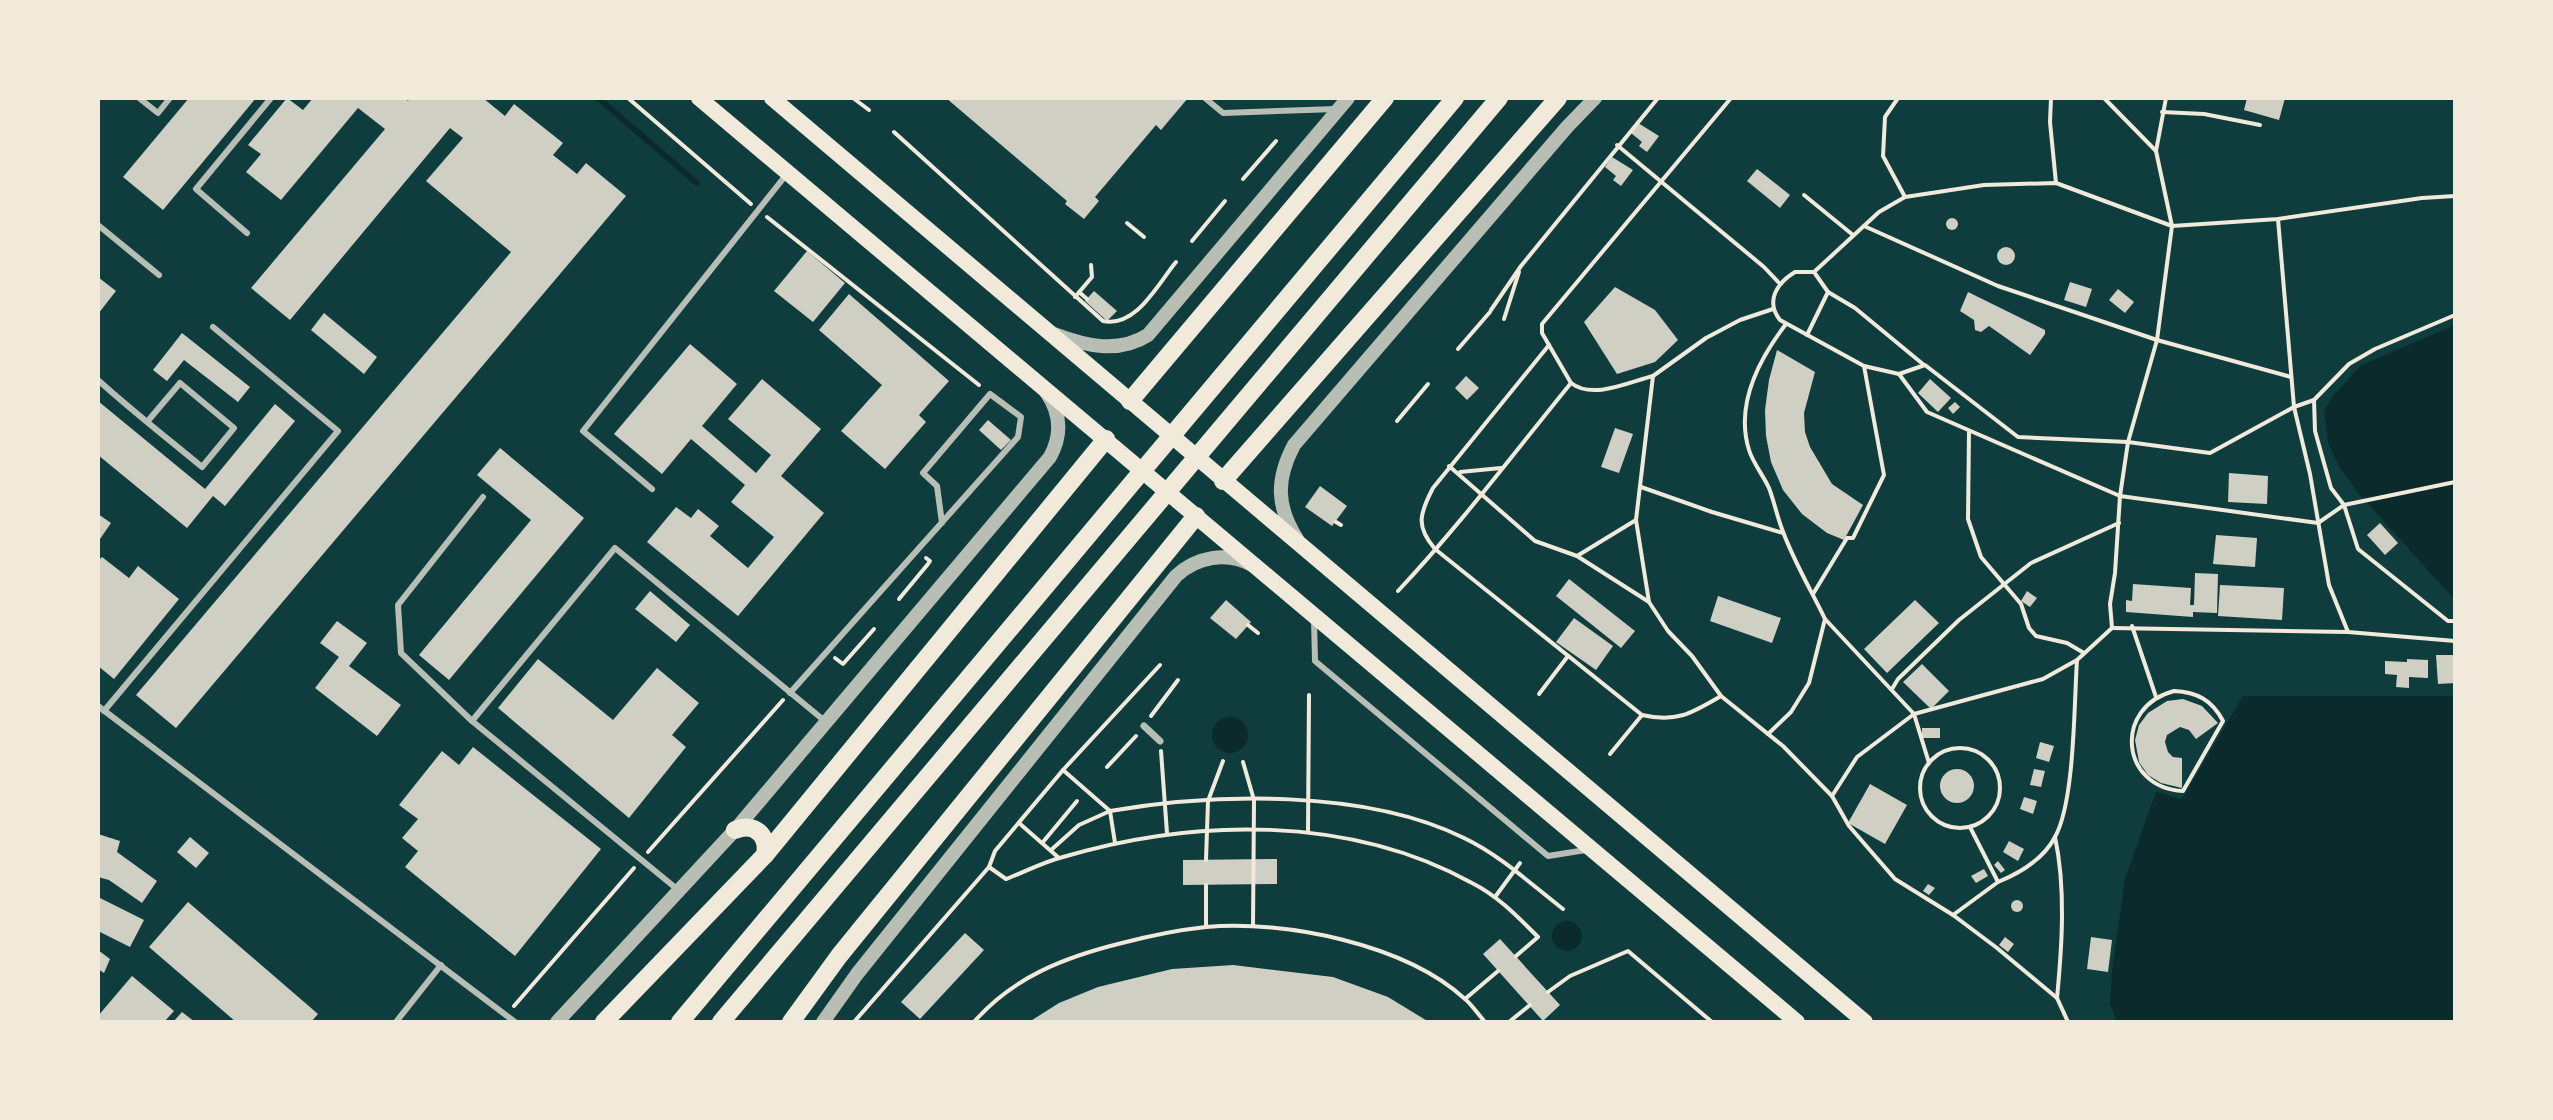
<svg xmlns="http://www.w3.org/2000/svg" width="2553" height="1120" viewBox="0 0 2553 1120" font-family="Spectral,serif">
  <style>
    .water { fill: #0a2a2b }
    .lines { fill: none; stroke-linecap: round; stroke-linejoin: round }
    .stream { stroke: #0a2a2b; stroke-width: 6 }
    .building { fill: #cfcfc3 }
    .path { stroke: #f1e9da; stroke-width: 4 }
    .service { stroke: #b8beb3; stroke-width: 6 }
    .pedestrian { stroke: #b8beb3; stroke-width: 7 }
    .tertiary { stroke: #b8beb3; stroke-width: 14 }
    .secondary { stroke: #f1e9da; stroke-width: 16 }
    .primary { stroke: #f1e9da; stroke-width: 18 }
  </style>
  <rect width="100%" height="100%" fill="#0f3d3e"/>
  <g class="water">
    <path d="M2455,325V600L2359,494L2340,468L2328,443L2324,411L2334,395L2360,366Z"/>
    <path d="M2243,696H2455V1022H2117L2110,1004L2112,971L2125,879L2156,792L2182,799Z"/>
    <circle cx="1230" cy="735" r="18"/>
    <circle cx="1567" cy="936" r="15"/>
  </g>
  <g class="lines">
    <path class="stream" d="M598,98L697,183"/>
  </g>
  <g class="building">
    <path d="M189,98H256L163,210L123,177Z"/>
    <path d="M287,98L303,110L313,98H405L408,101L410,98H483L505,116L514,104L563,143L553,155L577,174L586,163L626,196L176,728L136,695L511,252L426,181L463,138L450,128L290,320L251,288L385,129L358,108L281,200L246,172L261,154L248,145Z"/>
    <path d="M946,98H1188L1161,130L1156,125L1095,197L1099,201L1084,219L1065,204L1067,201Z"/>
    <path d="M2247,98H2285L2279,120L2244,110Z"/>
    <path d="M1638,123L1659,136L1647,152L1639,146L1642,142L1631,133Z"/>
    <path d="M1612,157L1633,170L1621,186L1613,180L1616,176L1605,167Z"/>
    <path d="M1757,169L1790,195L1780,208L1747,181Z"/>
    <circle cx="1952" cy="224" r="6"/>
    <circle cx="2006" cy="256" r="9"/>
    <path d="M807,251L845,283L813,322L774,291Z"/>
    <path d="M98,277L116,291L98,314Z"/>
    <path d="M2070,282L2092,289L2086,307L2064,300Z"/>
    <path d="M1615,287L1655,310L1678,340L1655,362L1617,374L1584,322Z"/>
    <path d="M2118,289L2134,302L2125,313L2109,300Z"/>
    <path d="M1094,291L1117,311L1107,321L1085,301Z"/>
    <path d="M1968,292L2045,330V334L2030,355L1989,326L1981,332L1975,330L1974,320L1960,311Z"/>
    <path d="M849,294L949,381L919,415L926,422L885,469L841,431L882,385L819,330Z"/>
    <path d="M324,313L377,357L364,374L311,330Z"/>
    <path d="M182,333L250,387L238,402L184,360L167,381L153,370Z"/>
    <path d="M690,344L737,384L702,426L756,473L771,455L728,419L762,379L821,429L781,476L824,513L738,616L647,542L676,507L691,518L698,509L719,526L710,536L748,568L774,537L731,502L745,485L691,439L662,474L614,434Z"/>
    <path d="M1777,350L1815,372L1804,413L1805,432L1810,447L1832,484L1863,505L1844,540L1827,533L1802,514L1783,490L1771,462L1766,436L1765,410L1769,380Z"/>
    <path d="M1466,376L1479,388L1467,400L1455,388Z"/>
    <path d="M1930,379L1951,398L1938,412L1918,393Z"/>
    <path d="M98,401L205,489L275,404L295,421L225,506L213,496L187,528L98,455Z"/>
    <path d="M1955,402L1960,407L1953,414L1948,408Z"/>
    <path d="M988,420L1011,440L1001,450L979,430Z"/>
    <path d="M1615,428L1633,434L1619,473L1601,467Z"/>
    <path d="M500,448L584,518L449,680L419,655L531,520L477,475Z"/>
    <path d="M2229,473L2268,476L2267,504L2228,502Z"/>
    <path d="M1320,486L1347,506L1332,526L1305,507Z"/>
    <path d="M98,514L111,523L100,539L98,537Z"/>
    <path d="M2380,523L2398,543L2385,555L2367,535Z"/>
    <path d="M2216,535L2257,538L2255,567L2213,564Z"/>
    <path d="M102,557L129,578L138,566L179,599L114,679L98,666V561Z"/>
    <path d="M2195,573L2218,574L2217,613L2193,612V617L2126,612V600L2132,601L2133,584L2191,588L2190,605H2194Z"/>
    <path d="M1569,579L1635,631L1621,648L1556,596Z"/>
    <path d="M2220,585L2284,588L2282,620L2218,616Z"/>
    <path d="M650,591L690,625L676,642L635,609Z"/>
    <path d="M2027,591L2037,598L2030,607L2021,601Z"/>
    <path d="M1718,596L1781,618L1772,643L1710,621Z"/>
    <path d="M1226,600L1251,622L1236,639L1210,618Z"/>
    <path d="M1915,600L1939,623L1887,673L1864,649Z"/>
    <path d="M1574,618L1613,646L1596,670L1556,642Z"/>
    <path d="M337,621L367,643L349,666L401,705L377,736L315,688L339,657L320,643Z"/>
    <path d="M2436,655H2455V683L2438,684Z"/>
    <path d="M538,659L613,720L657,668L699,703L672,735L686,747L629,818L498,708Z"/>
    <path d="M2407,659L2428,660V678L2409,677V688L2396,687L2397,675L2385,674V661L2407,662Z"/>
    <path d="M1922,664L1949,691L1931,709L1903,682Z"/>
    <path d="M2183,699L2202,706L2218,723L2196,739L2189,730L2180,727L2167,735L2165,742L2168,752L2173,757L2182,758V788L2161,783L2148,775L2139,762L2135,740L2139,725L2148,713L2167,701Z"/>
    <rect x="1922" y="728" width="18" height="10"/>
    <path d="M2040,742L2054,746L2049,762L2036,758Z"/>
    <path d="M473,747L601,849L515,956L405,867L418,851L402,838L418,819L399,805L442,751L459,765Z"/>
    <path d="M2034,769L2045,771L2041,787L2030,785Z"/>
    <circle cx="1957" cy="786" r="17"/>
    <path d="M1870,784L1907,805L1885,844L1848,823Z"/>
    <path d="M2024,797L2037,801L2033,814L2020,809Z"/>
    <path d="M98,834L120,841L117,852L157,881L142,903L109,880L98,877Z"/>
    <path d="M190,837L209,853L196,868L177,852Z"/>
    <path d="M2009,841L2024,849L2018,861L2003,852Z"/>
    <path d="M1277,859V884L1183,885V860Z"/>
    <path d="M1998,861L2005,870L2001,873L1994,865Z"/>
    <path d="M1984,869L1988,876L1976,883L1971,876Z"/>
    <path d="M1928,884L1935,888L1929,895L1923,891Z"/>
    <path d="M98,897L144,920L130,947L98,931Z"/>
    <circle cx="2017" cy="906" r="6"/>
    <path d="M188,902L318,1014L311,1022H236L149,947Z"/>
    <path d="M965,933L984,950L920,1019L901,1002Z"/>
    <path d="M2005,937L2014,944L2008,952L1999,945Z"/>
    <path d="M2091,937L2112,940L2108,972L2087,969Z"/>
    <path d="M1500,939L1560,1005L1543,1021L1483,954Z"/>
    <path d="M98,950L110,959L104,973L98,969Z"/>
    <path d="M1233,965L1333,977L1388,997L1429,1022H1029L1059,1003L1098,987L1172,969Z"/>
    <path d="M132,976L174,1011L164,1022H98V1016Z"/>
    <path d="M182,1012L195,1022H173Z"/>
  </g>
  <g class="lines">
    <g class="path">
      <path d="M628,98L751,204"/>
      <path d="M853,98L869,110"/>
      <path d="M1898,98L1885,117L1883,156L1905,197"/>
      <path d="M2051,98L2050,122L2056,183"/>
      <path d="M2162,112L2204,114L2260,125"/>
      <path d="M894,132L1103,321C1136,328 1157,285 1176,262"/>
      <path d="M1617,145L1764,267L1780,284"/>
      <path d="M2156,151L2166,98"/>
      <path d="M1243,179L1276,141"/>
      <path d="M1804,195L1853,235"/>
      <path d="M767,217L979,385"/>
      <path d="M2278,219L2294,407L2310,474L2329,585L2348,632"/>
      <path d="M1127,223L1144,237"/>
      <path d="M1864,226L1998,286L2157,340L2291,377"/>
      <path d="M1192,241L1225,201"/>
      <path d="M1814,272H1795C1777,283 1765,301 1780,320L1864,366L1899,374L1927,412L2120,496L2318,523L2344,505L2455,482"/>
      <path d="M1079,292L1087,299"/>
      <path d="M1828,292L1855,308L1924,365"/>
      <path d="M1075,297L1092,277L1091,265"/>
      <path d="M1491,310L1521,266L1658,98"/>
      <path d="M1504,319L1519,272"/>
      <path d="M1786,324C1759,359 1735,405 1749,450C1753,463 1763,475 1769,488C1774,501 1777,516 1782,529C1793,560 1811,590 1825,619"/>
      <path d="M1807,335L1828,292L1814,272L1879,212L1905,197L1984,185L2056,183L2172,226L2278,219L2422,198L2455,196"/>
      <path d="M1549,345L1433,488C1420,513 1415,526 1435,549L1642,715C1677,723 1692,713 1721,696"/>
      <path d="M1458,349L1490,312"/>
      <path d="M1899,374L1925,365L2018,437L2128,442L2210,453L2294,407L2314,400L2349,364L2375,349L2455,315"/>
      <path d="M1571,383L1542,333V324L1731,98"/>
      <path d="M2314,400L2315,431L2331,488L2344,505L2358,549L2448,621H2455"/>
      <path d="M1397,421L1428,384"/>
      <path d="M1969,432L1968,519L1981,557L2021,604L2029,628L2036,636L2067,643L2084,653"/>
      <path d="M1449,466L1535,541L1577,556"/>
      <path d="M1460,472L1501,468"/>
      <path d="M1641,487L1712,512L1783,533"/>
      <path d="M1636,520L1649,602L1668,631L1692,656L1721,696L1783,746L1832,796L1849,826L1895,879L1953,915L1997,948L2057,998L2068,1022"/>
      <path d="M1336,522L1341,525"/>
      <path d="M1398,591C1460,525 1514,453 1571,383C1593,400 1629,382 1653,376"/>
      <path d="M1813,594L1847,538H1853L1884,475L1864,366"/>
      <path d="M899,599L928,564L930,561L926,558"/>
      <path d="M1649,602L1577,556L1636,520L1653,376L1706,338L1740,320L1773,309"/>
      <path d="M1248,625L1258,633"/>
      <path d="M2132,626L2156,697"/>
      <path d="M2112,628L2348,632L2455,641"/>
      <path d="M835,658L843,664L874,629"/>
      <path d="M1892,689L1898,679L1959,620L2031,563L2119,523"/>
      <path d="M2174,691C2197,692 2212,700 2223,721L2183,791C2120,788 2113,707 2174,691Z"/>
      <path d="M1539,694L1568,656"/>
      <path d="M1151,716L1178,680"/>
      <path d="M1768,734L1791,712L1809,683L1825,619L1914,714L1929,763"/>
      <circle cx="1960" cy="788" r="40"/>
      <path d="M1161,751L1167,833"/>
      <path d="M1610,754L1642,715"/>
      <path d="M1243,762L1254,800L1253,926"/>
      <path d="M1107,767L1136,736"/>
      <path d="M1063,770L1110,811C1216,793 1365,789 1464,838C1500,855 1532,885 1563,909"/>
      <path d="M1832,796L1857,757L1914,714L2043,679L2077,660L2112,628L2110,604L2115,573L2120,496L2128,442L2157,340L2172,226L2156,151L2104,98"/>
      <path d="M1019,823L1059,858"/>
      <path d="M1308,832L1309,695"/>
      <path d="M2055,837C2066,888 2062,946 2057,998"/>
      <path d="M1043,842L1077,801"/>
      <path d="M1051,850L1079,825L1110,811L1115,843"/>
      <path d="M648,852L783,700"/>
      <path d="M1206,860L1208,801L1223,761"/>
      <path d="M989,867L1006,879C1025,872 1043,862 1063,857C1194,818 1349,815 1472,883C1498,896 1518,917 1538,937L1516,956"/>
      <path d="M1998,882C2020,873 2044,858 2055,837C2075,801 2074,703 2077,660"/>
      <path d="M1495,897L1520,863"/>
      <path d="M1953,915L1998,882L1970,827"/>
      <path d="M1206,927V885"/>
      <path d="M1548,992L1570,976L1628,951L1712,1022"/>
      <path d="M1465,999L1498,971"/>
      <path d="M514,1006L634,868"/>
      <path d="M854,1022L989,867L995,851L1063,770L1160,665"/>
      <path d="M974,1022C1013,977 1065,957 1122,943C1149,936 1178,930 1206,927C1285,920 1405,944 1465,999C1472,1005 1478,1014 1485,1022"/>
      <path d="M1509,1022L1530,1005"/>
    </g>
    <g class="service">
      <path d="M139,98L158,113L170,98"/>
      <path d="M1205,98L1223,113L1336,109"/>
      <path d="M98,225L159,275"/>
      <path d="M247,233L196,189L271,98"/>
      <path d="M98,380C131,410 167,438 202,467L234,428L180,383L147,422"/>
      <path d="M652,489L583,431L786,175"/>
      <path d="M483,497L398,605L401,653L472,721L677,889"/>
      <path d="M1314,619L1315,661L1548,856L1586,850"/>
      <path d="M790,693L1018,437L1021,417L990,394L923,473L937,486L942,523"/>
      <path d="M98,706L515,1022"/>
      <path d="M104,711L338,431L213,327"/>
      <path d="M472,721L615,548L826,722"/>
      <path d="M396,1022L441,965"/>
    </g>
    <path class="pedestrian" d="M1144,726L1160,741"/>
    <g class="tertiary">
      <path d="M1054,334C1086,346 1118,354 1148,335L1348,98"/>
      <path d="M1297,539C1276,506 1276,479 1294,445L1567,127L1595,98"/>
      <path d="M557,1022L735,830L1050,457C1062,435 1061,413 1046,392"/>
      <path d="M823,1022L857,974L1176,576C1196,557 1227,551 1252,565"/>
    </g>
    <g class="secondary">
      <path d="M699,98L1797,1022"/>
      <path d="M772,98L1865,1022"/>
    </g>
    <g class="primary">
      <path d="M1130,401L1385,98"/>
      <path d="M1223,481L1558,98"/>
      <path d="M735,830C754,822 769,835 765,855"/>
      <path d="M604,1022L765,855L1106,439"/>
      <path d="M680,1022L1455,98"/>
      <path d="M721,1022L1499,98"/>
      <path d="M791,1022L839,956L1196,516"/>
    </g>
  </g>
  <rect width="2553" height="1120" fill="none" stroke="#f1e9da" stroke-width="200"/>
</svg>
